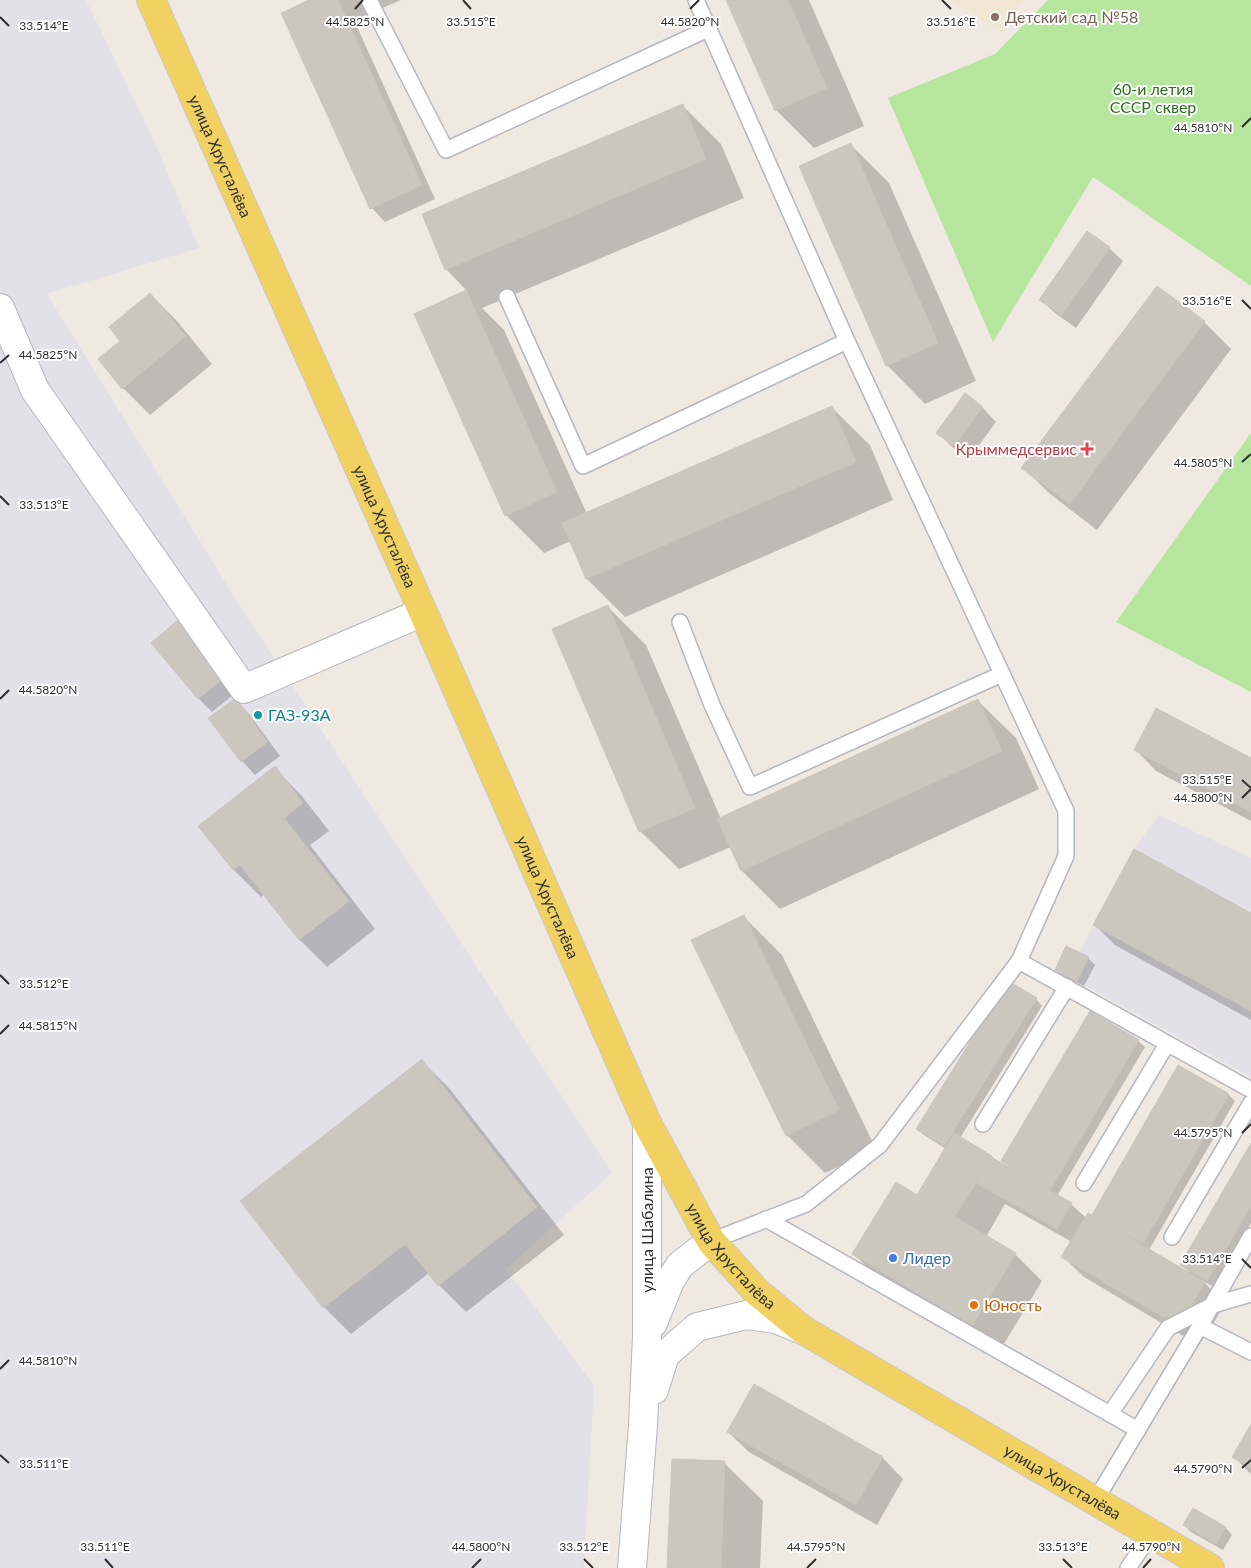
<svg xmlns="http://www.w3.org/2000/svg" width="1251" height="1568" viewBox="0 0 1251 1568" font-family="Lato,sans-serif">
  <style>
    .industrial { fill: #e3e1e8 }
    .education { fill: #f0e6d1 }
    .green { fill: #b6e59e }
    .shadow { fill: #0003 }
    .building { fill: #cbc7bf; stroke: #cbc5ba }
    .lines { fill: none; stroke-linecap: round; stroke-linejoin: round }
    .service-casing { stroke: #b4b7c1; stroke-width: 18 }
    .minor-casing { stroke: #b4b7c1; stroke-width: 30 }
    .secondary-casing { stroke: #b4b7c1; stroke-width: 30 }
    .primary-casing { stroke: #c9c9c9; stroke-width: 30 }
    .service { stroke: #fff; stroke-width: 15 }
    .minor { stroke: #fff; stroke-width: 28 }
    .secondary { stroke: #fff; stroke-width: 28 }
    .primary { stroke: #f2d163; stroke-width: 28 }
    .ticks { fill: none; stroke: #2e2e2e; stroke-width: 2 }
    .education-dot { fill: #8d6e63; stroke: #fff; stroke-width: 2 }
    .health-dot { fill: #e0444e; stroke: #fff; stroke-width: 2 }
    .culture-dot { fill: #0f9aa8; stroke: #fff; stroke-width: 2 }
    .shop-dot { fill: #3f7fe0; stroke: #fff; stroke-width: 2 }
    .food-dot { fill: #e8710a; stroke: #fff; stroke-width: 2 }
    .labels { text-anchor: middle; stroke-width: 4; stroke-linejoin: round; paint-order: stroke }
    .education-label { font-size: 16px; fill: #785e54; stroke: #fff; text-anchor: start }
    .park-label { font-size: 16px; fill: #2c6e1b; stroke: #fff }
    .street-label { font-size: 16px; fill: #2e2e2e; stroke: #fff }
    .health-label { font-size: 16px; fill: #be3a42; stroke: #fff; text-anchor: end }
    .culture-label { font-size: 16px; fill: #0d838f; stroke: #fff; text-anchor: start }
    .shop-label { font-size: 16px; fill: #366cbe; stroke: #fff; text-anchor: start }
    .food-label { font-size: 16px; fill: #c56008; stroke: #fff; text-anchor: start }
    .ticks-label { font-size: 12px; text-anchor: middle; fill: #2e2e2e; stroke: #fff; stroke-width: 4; stroke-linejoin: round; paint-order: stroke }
  </style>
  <rect width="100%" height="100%" fill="#efe9e1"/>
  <g class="industrial">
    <path d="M0,0H86L154,141L199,248L47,294L240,606L612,1173L506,1269L594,1385L584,1568H0Z"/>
    <path d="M1159,815L1251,858V1077L1077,981L1089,957L1079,953L1134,849Z"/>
  </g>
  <path class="education" d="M950,0H1025L1002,33Z"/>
  <g class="green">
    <path d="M1048,0H1251V286L1093,177L993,342L888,98L995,54Z"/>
    <path d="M1251,433V692L1116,622Z"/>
  </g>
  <g class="shadow">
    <path d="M312,0H401L354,20L435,199L385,222L372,208Z"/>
    <path d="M727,0H809L864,126L814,148L776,110Z"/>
    <path d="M683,106L721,144L744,198L482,308L504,330L587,514L831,407L870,445L893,500L625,617L587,579L571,541L544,553L506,515L416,314L467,291L446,269Z"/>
    <path d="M851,145L889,183L976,381L925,404L887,365Z"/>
    <path d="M1109,248L1123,261L1076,328L1055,313L1041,300Z"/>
    <path d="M1157,287L1204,322L1231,349L1097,530L1050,494L1023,467Z"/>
    <path d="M150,294L177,321L212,364L150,415L123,388L122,341Z"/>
    <path d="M965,395L983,408L996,422L969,459L951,446L938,433Z"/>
    <path d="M608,607L646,645L721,819L977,700L1016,738L1039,789L780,909L742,871L731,847L679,869L640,831Z"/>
    <path d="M178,622L238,691L212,712L199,699L152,643Z"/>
    <path d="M235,700L249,714L280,756L255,775L242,761Z"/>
    <path d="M1136,750L1251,760V821L1156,771Z"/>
    <path d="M274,768L301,795L329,831L310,845L375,929L327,967L300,940L264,894L261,897L234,870L200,826Z"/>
    <path d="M1251,914V1020L1115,945L1095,925Z"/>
    <path d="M744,917L782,955L876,1149L825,1173L787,1135Z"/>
    <path d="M1088,958L1095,965L1084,986L1063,976L1056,970Z"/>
    <path d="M1036,999L1042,1006L960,1138L991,1157L996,1162L1013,1170L1003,1160L1138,1041L1145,1047L1057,1196L1071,1204L1086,1218L1099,1219L1094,1215L1228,1094L1235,1101L1149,1250L1190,1273L1182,1265L1251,1145V1223L1214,1287L1203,1281L1225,1304L1206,1336L1185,1337L1084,1277L1063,1257L1072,1242L1005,1204L986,1237L1015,1254L1042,1281L999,1352L881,1281L854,1254L918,1196L946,1149L924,1135L917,1129Z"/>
    <path d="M422,1061L449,1088L564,1235L466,1312L439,1285L429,1273L351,1334L324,1307Z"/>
    <path d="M755,1385L883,1458L903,1479L877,1525L749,1452L728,1432Z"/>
    <path d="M1251,1427V1474L1234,1457Z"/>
    <path d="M724,1463L763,1501L760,1568H669Z"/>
    <path d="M1193,1509L1226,1528L1232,1535L1223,1550L1191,1532L1184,1525Z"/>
  </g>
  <g class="building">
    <path d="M309,0H338L422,185L370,209L281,13Z"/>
    <path d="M726,0H788L827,88L775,111Z"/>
    <path d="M683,104L706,159L445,270L422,214Z"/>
    <path d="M851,143L938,343L886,366L799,166Z"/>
    <path d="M1087,231L1110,247L1062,315L1039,300Z"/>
    <path d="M1157,286L1205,321L1070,504L1021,468Z"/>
    <path d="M466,290L557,492L505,516L414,314Z"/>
    <path d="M150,293L186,336L122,389L98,359L120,341L109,327Z"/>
    <path d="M965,393L983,407L954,446L936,433Z"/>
    <path d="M832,406L856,462L586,579L562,523Z"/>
    <path d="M608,605L695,808L639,832L552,629Z"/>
    <path d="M178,620L225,677L198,699L151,643Z"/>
    <path d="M236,698L267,742L241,762L208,718Z"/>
    <path d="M978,699L1002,751L741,871L717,819Z"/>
    <path d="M1156,708L1251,758V812L1134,750Z"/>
    <path d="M275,766L303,803L284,818L349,901L299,940L240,865L233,870L198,826Z"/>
    <path d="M1134,849L1251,913V1011L1093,925Z"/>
    <path d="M744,915L839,1110L786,1136L691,940Z"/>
    <path d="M1066,946L1089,957L1077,981L1055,970Z"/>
    <path d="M1008,981L1037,998L944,1146L916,1129Z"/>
    <path d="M1090,1011L1139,1040L1050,1190L1001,1161Z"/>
    <path d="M422,1059L537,1207L438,1286L405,1244L323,1308L240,1201Z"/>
    <path d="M1178,1065L1229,1094L1143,1244L1092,1215Z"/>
    <path d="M954,1133L992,1156L955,1217L1016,1253L972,1326L852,1254L896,1182L917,1195Z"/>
    <path d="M1251,1143V1206L1207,1281L1180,1265Z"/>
    <path d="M991,1157L1072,1203L1057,1229L976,1183Z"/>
    <path d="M1088,1213L1205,1282L1185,1316L1163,1317L1061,1257Z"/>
    <path d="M754,1384L883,1457L856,1505L727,1432Z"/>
    <path d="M1251,1424V1468L1232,1457Z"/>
    <path d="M672,1459L725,1461L721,1568H667Z"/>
    <path d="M1193,1508L1226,1527L1216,1544L1183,1525Z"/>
  </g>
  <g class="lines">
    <g class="service-casing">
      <g id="service">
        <path d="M369,0L446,150L708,29"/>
        <path d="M696,0L847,341L1066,811V856L1019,961L880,1145L806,1204L711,1241"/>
        <path d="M507,297L583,466L847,341"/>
        <path d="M680,622L712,705L750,787L1002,674"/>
        <path d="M1019,961L1251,1090"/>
        <path d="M983,1124L1067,987"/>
        <path d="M1084,1183L1167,1044"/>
        <path d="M766,1219L1110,1414L1168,1328L1213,1305L1251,1294"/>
        <path d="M1172,1237L1251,1103"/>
        <path d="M1200,1326L1251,1352"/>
        <path d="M1110,1414L1138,1430"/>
        <path d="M1095,1501L1200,1326L1251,1236"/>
        <path d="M1128,1568L1151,1534"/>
      </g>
    </g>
    <g class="minor-casing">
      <path id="minor" d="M0,308L35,390L244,689L423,612"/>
    </g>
    <g class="secondary-casing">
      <g id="secondary">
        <path d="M653,1323L670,1281L680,1265L711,1241"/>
        <path d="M654,1390L665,1355L697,1327L746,1315L776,1319L803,1330"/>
        <path d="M632,1568L643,1425L647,1336V1123"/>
      </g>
    </g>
    <g class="primary-casing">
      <g id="primary">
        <path id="s1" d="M151,0L423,612L647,1123L711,1241L757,1292L803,1330L1210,1568"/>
      </g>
    </g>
    <use href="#service" class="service"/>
    <use href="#minor" class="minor"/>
    <use href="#secondary" class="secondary"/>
    <use href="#primary" class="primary"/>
  </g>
  <path class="ticks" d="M463,0L471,9M942,0L951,9M355,9L363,0M690,9L699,0M0,17L9,26M1242,127L1251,118M1242,300L1251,309M0,363L9,355M1242,462L1251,454M0,496L9,505M0,699L9,690M1242,780L1251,788M1242,798L1251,789M0,975L9,984M0,1034L9,1025M1242,1133L1251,1124M1242,1259L1251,1268M0,1369L9,1360M0,1455L9,1463M1242,1468L1251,1460M105,1559L113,1568M584,1559L593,1568M1063,1559L1072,1568M472,1568L481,1559M807,1568L816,1559M1143,1568L1151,1559"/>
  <circle class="education-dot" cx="995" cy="17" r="5"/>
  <path class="health-dot" d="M1084.5 441.5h5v5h5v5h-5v5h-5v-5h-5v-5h5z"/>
  <circle class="culture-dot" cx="258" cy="715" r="5"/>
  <circle class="shop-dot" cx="893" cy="1258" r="5"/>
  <circle class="food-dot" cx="974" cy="1305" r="5"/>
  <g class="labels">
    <g class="education-label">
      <text x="1005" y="23">Детский сад №58</text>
    </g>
    <g class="park-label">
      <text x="1153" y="95">60-и летия<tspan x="1153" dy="18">СССР сквер</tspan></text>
    </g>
    <g class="street-label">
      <text dy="6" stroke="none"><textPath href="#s1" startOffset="171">улица Хрусталёва</textPath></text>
      <text dy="6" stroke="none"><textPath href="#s1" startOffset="576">улица Хрусталёва</textPath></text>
      <text dy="6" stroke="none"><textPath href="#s1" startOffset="981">улица Хрусталёва</textPath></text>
      <text transform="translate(647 1230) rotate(-90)" y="6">улица Шабалина</text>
      <text dy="6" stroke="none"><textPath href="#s1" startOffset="1386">улица Хрусталёва</textPath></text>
      <text dy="6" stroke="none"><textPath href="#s1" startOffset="1791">улица Хрусталёва</textPath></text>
    </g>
    <g class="health-label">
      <text x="1077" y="455">Крыммедсервис</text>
    </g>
    <g class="culture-label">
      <text x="268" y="721">ГАЗ-93А</text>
    </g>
    <g class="shop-label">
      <text x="903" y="1264">Лидер</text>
    </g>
    <g class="food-label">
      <text x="984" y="1311">Юность</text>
    </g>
  </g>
  <g class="ticks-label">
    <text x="355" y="26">44.5825°N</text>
    <text x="471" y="26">33.515°E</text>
    <text x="690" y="26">44.5820°N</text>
    <text x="951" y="26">33.516°E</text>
    <text x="44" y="30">33.514°E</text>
    <text x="1203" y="132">44.5810°N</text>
    <text x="1207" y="305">33.516°E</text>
    <text x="48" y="359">44.5825°N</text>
    <text x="1203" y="467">44.5805°N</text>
    <text x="44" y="509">33.513°E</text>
    <text x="48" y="694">44.5820°N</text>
    <text x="1207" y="784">33.515°E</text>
    <text x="1203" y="802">44.5800°N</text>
    <text x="44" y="988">33.512°E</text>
    <text x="48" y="1030">44.5815°N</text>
    <text x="1203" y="1137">44.5795°N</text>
    <text x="1207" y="1263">33.514°E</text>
    <text x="48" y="1365">44.5810°N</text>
    <text x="44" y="1468">33.511°E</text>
    <text x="1203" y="1473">44.5790°N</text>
    <text x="105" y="1551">33.511°E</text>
    <text x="481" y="1551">44.5800°N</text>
    <text x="584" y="1551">33.512°E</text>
    <text x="816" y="1551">44.5795°N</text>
    <text x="1063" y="1551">33.513°E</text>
    <text x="1151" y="1551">44.5790°N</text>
  </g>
</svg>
